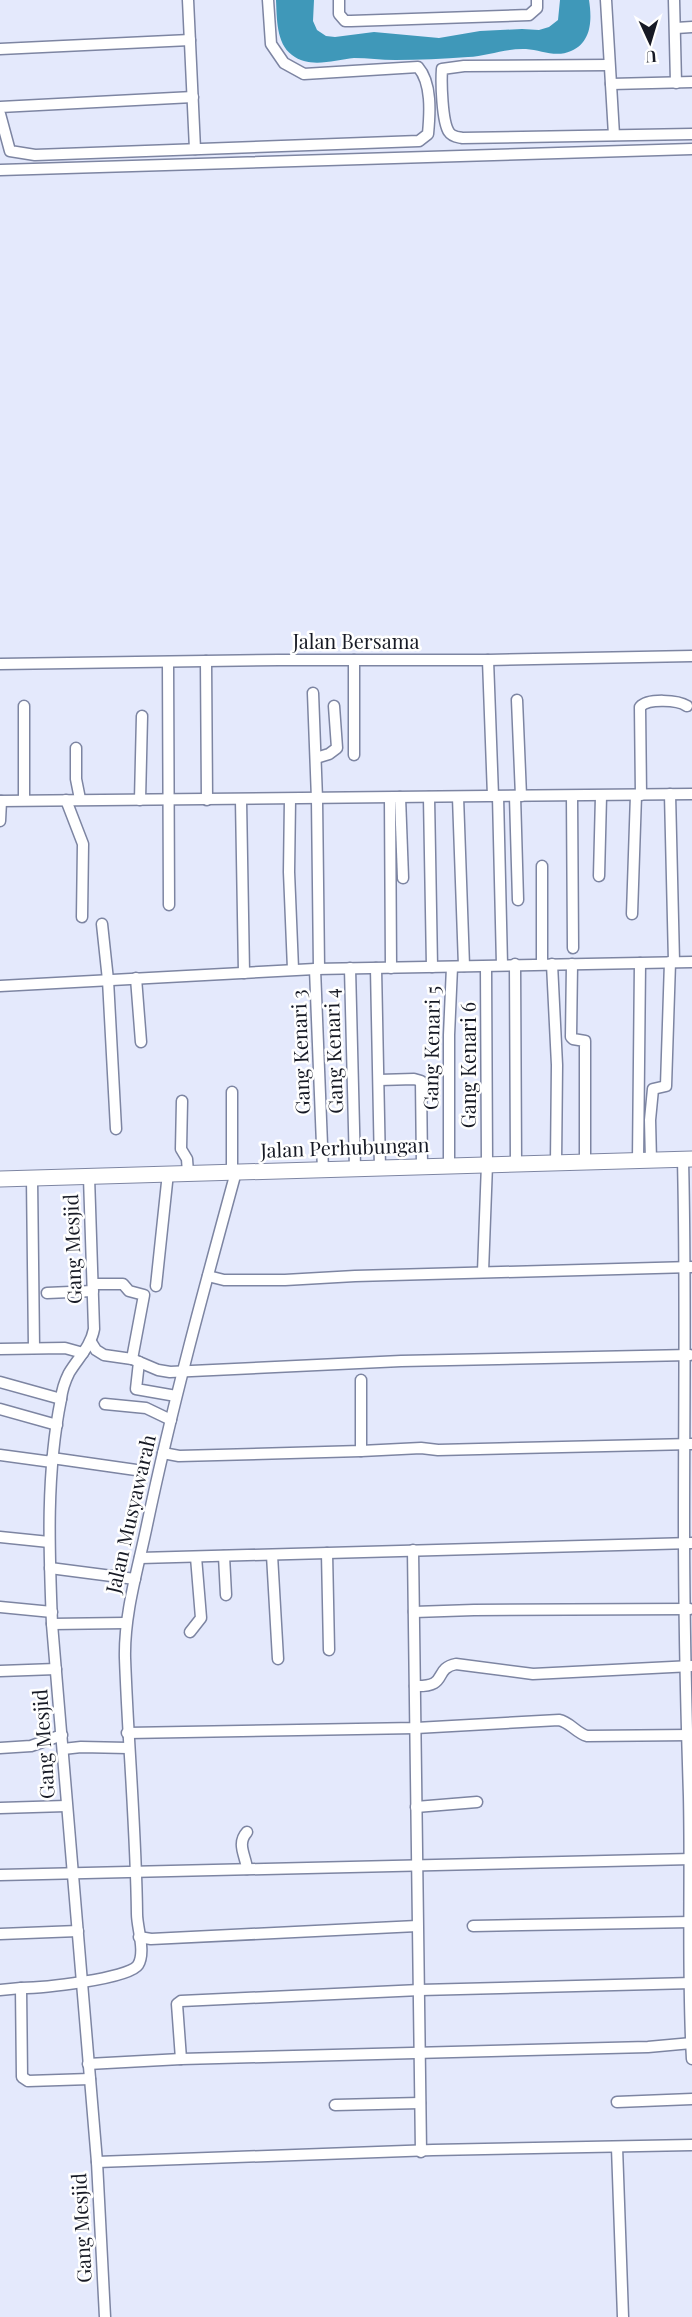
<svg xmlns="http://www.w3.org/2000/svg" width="692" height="2317" viewBox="0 0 692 2317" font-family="'Playfair Display',serif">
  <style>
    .water { fill: #3f98b9 }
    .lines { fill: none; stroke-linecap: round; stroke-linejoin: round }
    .minor-casing { stroke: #7d85a2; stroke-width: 13 }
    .secondary-casing { stroke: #7d85a2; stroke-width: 17 }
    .minor { stroke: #fff; stroke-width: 10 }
    .secondary { stroke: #fff; stroke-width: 15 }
    .labels { text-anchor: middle; stroke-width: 5; stroke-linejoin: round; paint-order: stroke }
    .street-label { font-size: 20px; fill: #171a25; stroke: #fff }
  </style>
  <rect width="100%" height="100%" fill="#e4e9fc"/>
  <path class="water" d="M276,0H314L313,21L317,30L326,36L335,37L374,32L439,38L480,31L522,29L539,30L549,27L558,20L560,0H589C592,19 592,42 571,51C556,58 541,50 526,49C507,48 487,56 468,57C443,59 419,60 395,60C381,60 368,58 354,58C334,60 310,69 292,55C276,43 277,18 276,0Z"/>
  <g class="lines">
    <g class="minor-casing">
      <g id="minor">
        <path d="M188,0L195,149"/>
        <path d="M339,0V14L345,21H351L529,15L537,8V0"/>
        <path d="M606,0L614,135"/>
        <path d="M674,0L676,83"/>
        <path d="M676,28L692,27"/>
        <path d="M0,49L190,40"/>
        <path d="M609,65L464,66L442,69C441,82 442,122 449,132C452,137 458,137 462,138L692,134"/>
        <path d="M611,84L692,82"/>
        <path d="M0,107L193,97"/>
        <path d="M0,114L10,151L35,155L419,141L428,134C430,113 432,83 418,67L304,74L284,63L271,44L268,0"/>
        <path d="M0,170L692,149"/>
        <path d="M488,660L493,796"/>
        <path d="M206,661L207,800"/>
        <path d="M168,662L169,905"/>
        <path d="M0,664L279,660H488L692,656"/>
        <path d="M313,693L317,799L319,969"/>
        <path d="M517,700L521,796"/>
        <path d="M76,748V779L80,799"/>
        <path d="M354,755V660"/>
        <path d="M316,758L329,754L337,748L334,706"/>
        <path d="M670,794L674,962"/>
        <path d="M641,795L640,707C648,698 678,700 687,706"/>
        <path d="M498,796L502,965"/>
        <path d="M515,796L518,900"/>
        <path d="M572,796L573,948"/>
        <path d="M400,797L403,878"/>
        <path d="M429,797L432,967"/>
        <path d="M458,797L464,966"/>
        <path d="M390,798L391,968"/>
        <path d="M290,799L289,872L293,969"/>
        <path d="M24,800V706"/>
        <path d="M66,800L83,844L82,917"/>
        <path d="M140,800L142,716"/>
        <path d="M241,800L244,973"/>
        <path d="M0,801L692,794"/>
        <path d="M0,821L1,801"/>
        <path d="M599,876L601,796"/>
        <path d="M632,914L636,795"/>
        <path d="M102,924L108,980L116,1129"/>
        <path d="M515,964L516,1164"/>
        <path d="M542,964V866"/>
        <path d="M552,964L557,1065L556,1163"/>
        <path d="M572,964L571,1037L573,1039L585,1041V1162"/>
        <path d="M350,968L355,1168"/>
        <path d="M376,968L380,1168"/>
        <path d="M315,969L323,1170"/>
        <path d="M136,978L141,1042"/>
        <path d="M0,986L315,969L692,962"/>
        <path d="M379,1080L414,1079L421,1081L422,1166"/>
        <path d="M232,1092V1173"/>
        <path d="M182,1101L181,1149L187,1159L188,1173"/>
        <path d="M683,1160C686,1281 684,1402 684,1523C684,1614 686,1705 689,1796C691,1884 687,1972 692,2059"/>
        <path d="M638,1161L640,963"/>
        <path d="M651,1161L650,1120L653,1089L666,1086L670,962"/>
        <path d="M449,1165V1035L452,967"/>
        <path d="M89,1177L94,1329C91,1346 78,1358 69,1373C65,1381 62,1390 61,1399C46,1473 49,1549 52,1624L97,2162L105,2317"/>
        <path d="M32,1178L34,1348"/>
        <path d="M483,1272L487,1164L486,967"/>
        <path d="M208,1276L224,1280H285L355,1276L692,1267"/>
        <path d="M93,1284H123L129,1291L144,1295L132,1359"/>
        <path d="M156,1286L168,1173"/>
        <path d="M47,1293L93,1291"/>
        <path d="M91,1342L96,1350L104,1355L132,1359L158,1370L170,1372L401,1361L690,1355"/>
        <path d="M0,1349L65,1348L83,1353"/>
        <path d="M139,1362L136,1389L176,1396"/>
        <path d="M361,1380V1451"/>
        <path d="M0,1382L61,1399"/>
        <path d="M105,1404L146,1408L171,1420"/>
        <path d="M0,1409L57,1425"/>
        <path d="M163,1453L179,1456L361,1451L421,1448L438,1450L692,1444"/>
        <path d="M0,1455L52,1462"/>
        <path d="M52,1458L143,1471"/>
        <path d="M0,1537L49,1542"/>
        <path d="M413,1550L421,2152"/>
        <path d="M327,1553L329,1650"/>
        <path d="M272,1555L278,1659"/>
        <path d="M224,1556L226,1595"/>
        <path d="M140,1558L692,1543"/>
        <path d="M50,1568L135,1579"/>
        <path d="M0,1607L52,1612"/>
        <path d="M414,1612L474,1610L690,1609"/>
        <path d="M52,1624L125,1623"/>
        <path d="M190,1632L201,1618L196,1557"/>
        <path d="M0,1671L56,1669"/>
        <path d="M415,1686C450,1687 432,1669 456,1664L533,1674L692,1666"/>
        <path d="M127,1733L416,1728L559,1720C570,1722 576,1733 587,1736L691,1735"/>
        <path d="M0,1748L31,1746L62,1735"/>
        <path d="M63,1749L81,1747L128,1748"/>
        <path d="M416,1807L477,1802"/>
        <path d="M0,1808L66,1806"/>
        <path d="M247,1869C246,1856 236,1844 247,1832"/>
        <path d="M0,1875L692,1859"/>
        <path d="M473,1926L692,1922"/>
        <path d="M0,1934L78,1931"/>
        <path d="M139,1937L151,1939L417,1926"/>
        <path d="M0,1990L21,1988"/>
        <path d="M181,2059L177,2004L181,2001L420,1990L692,1983"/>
        <path d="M88,2064L181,2059L648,2047L692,2043"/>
        <path d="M90,2079L28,2081L22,2077L21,1988C41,1988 129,1979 138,1965C146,1952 137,1928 137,1914C136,1829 128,1743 125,1658C124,1613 138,1569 147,1525C172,1406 204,1289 236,1172"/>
        <path d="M617,2102L692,2099"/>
        <path d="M335,2105L420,2103"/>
        <path d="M617,2147L623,2317"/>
        <path d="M97,2162L433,2150L692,2145"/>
      </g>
    </g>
    <g class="secondary-casing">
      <path id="secondary" d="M0,1179L692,1159"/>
    </g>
    <use href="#minor" class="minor"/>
    <use href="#secondary" class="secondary"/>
  </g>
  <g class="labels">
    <g class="street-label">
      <text x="356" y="649">Jalan Bersama</text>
      <text transform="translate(432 1048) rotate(-89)" y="7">Gang Kenari 5</text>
      <text transform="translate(334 1051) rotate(-92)" y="7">Gang Kenari 4</text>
      <text transform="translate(301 1052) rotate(-92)" y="7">Gang Kenari 3</text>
      <text transform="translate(469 1065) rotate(-90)" y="7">Gang Kenari 6</text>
      <text transform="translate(345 1148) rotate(-2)" y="7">Jalan Perhubungan</text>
      <text transform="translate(73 1249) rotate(-92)" y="7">Gang Mesjid</text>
      <text transform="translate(131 1514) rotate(-77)" y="7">Jalan Musyawarah</text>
      <text transform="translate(44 1744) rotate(-94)" y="7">Gang Mesjid</text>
      <text transform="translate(82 2228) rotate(-93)" y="7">Gang Mesjid</text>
    </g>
  </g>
  <g transform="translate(650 42) rotate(176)" stroke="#ffffff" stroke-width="4.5" paint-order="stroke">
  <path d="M0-4.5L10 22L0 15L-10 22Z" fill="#171a25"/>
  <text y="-9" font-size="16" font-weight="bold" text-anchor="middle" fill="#171a25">U</text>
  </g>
</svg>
